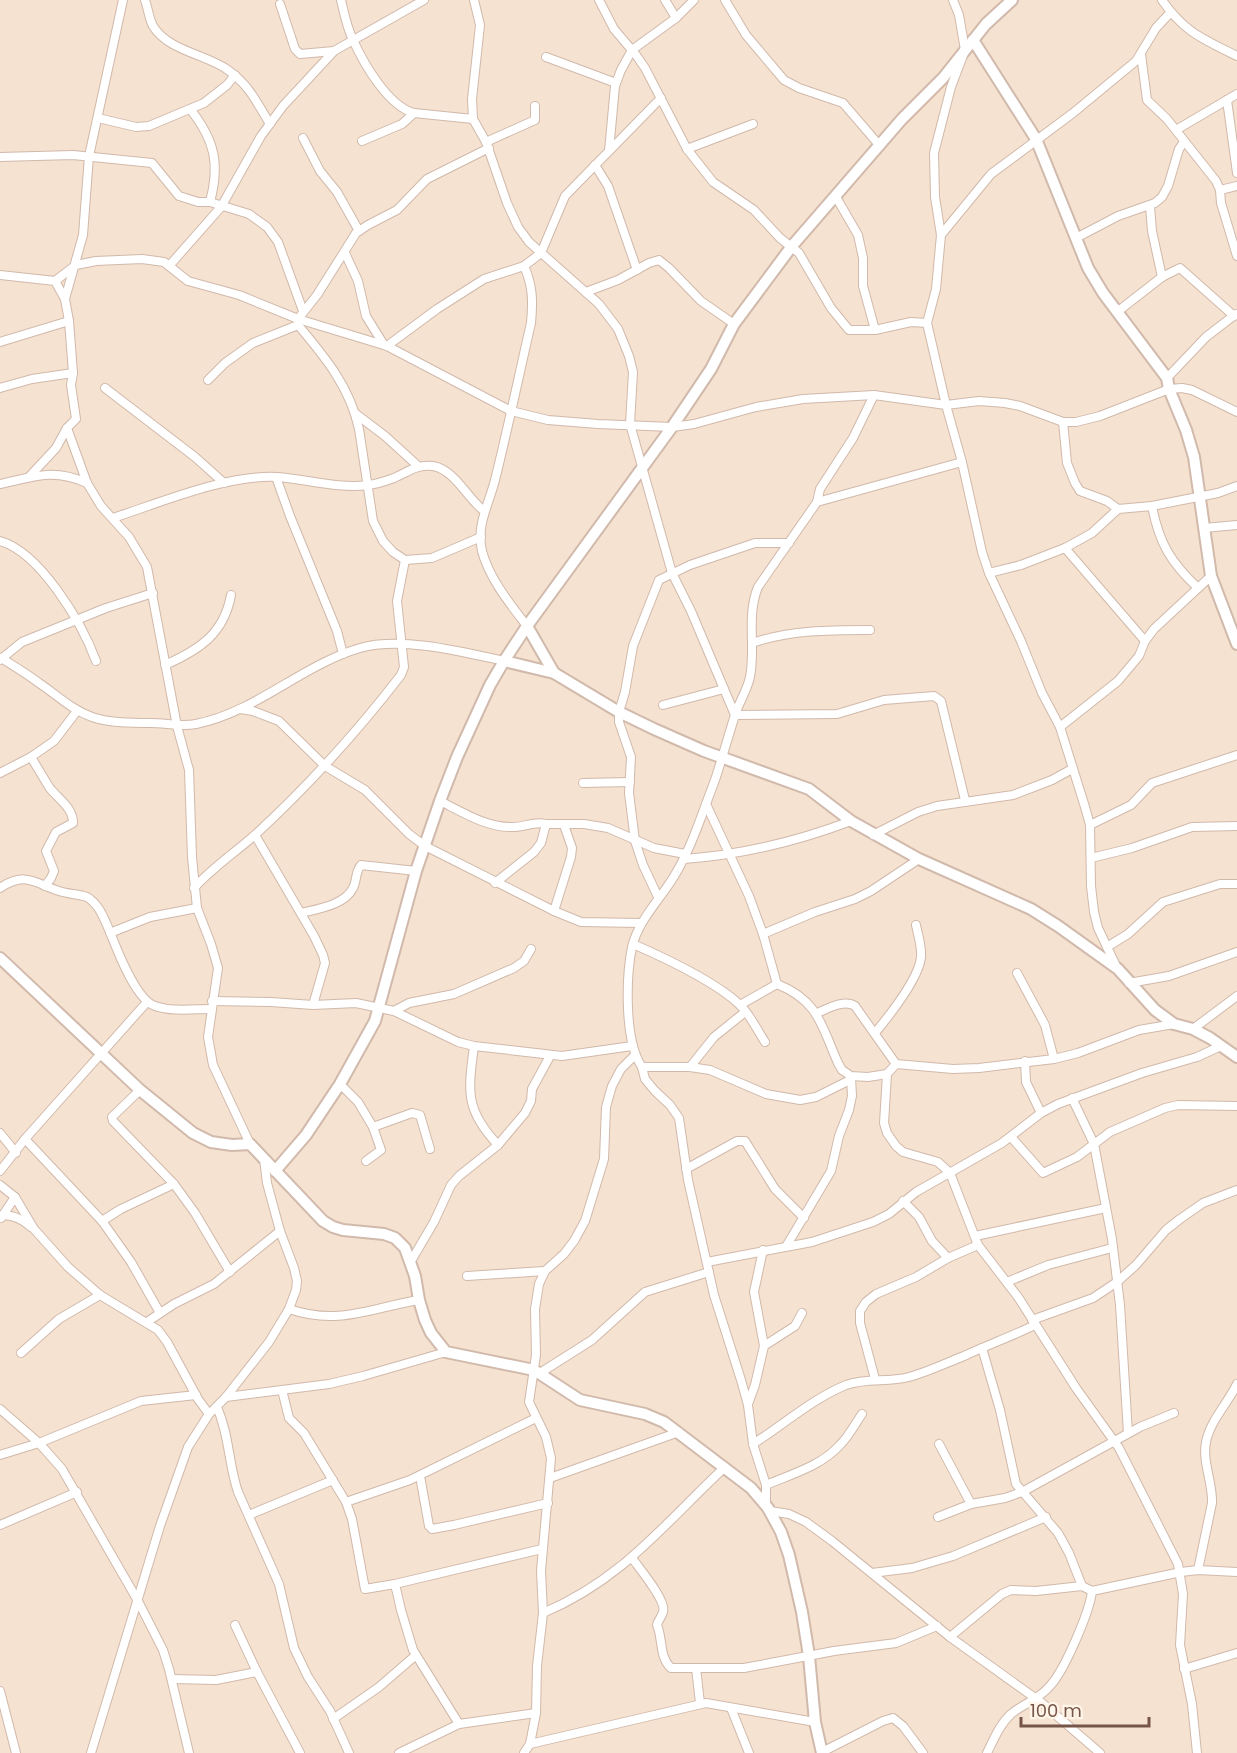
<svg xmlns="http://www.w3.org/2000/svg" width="1237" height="1753" viewBox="0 0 1237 1753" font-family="Poppins,sans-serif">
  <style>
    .residential { fill: #f5e2d0 }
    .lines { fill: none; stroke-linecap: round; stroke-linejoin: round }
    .minor-casing { stroke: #d1b9ab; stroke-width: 10 }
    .tertiary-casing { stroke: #d1b9ab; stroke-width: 14 }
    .minor { stroke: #fff; stroke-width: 8 }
    .tertiary { stroke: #fff; stroke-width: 10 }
  </style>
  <rect width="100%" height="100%" fill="#fdf0e2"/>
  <rect class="residential" x="0" y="0" width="1237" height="1753"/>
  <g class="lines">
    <g class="minor-casing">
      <g id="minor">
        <path d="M145,0C148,8 149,19 153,26C168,51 206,54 228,70C251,87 256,102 270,124"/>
        <path d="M341,0C344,13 347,28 353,40C364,64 388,106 414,113L473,119"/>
        <path d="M474,0L480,25L472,99L473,119L486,142L507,203L518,227L529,242L599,304L618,329L629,356L633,372L630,424L672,573L691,611L735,715L837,714L884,700L934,696L941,701L965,800"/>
        <path d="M599,0L614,29L636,55L645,68L687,149L713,182L754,210L780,238L799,253L831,308L849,330H875L911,322L927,323"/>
        <path d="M665,0L676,18"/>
        <path d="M725,0L746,35L784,80L799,88L843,103L880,146"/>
        <path d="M953,0L959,15L965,50L951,87L934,153L935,197L941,235L936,289L927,323L946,405L962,462L982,552L989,573L1021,641L1042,693L1060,727L1085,807L1090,825L1091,886L1094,912L1098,928L1117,968"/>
        <path d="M1162,0C1184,32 1203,39 1237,56"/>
        <path d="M280,4L295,49L300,54L334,51"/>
        <path d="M1141,54L1147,100L1167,119L1216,181L1220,190L1221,203L1237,256"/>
        <path d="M546,57L616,83"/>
        <path d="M1227,100L1237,173"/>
        <path d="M191,110C215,141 220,164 210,202"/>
        <path d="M98,118L136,127L149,126L204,103L227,85L235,75"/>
        <path d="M1176,130L1237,94"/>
        <path d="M303,138L320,171L337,192L359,231"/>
        <path d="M362,141L402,124L414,113"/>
        <path d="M486,142L535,120V106"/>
        <path d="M687,149L753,124"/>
        <path d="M609,151L615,86L621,70L632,50L676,18L694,0"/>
        <path d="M0,157L73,155L152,163L179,196L198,202H210L249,214L267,227L278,242L303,311"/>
        <path d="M595,165L608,186L637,270"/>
        <path d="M1220,190L1237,186"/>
        <path d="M836,197L858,235L863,258V286L875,330"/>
        <path d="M1150,206L1152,231L1162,277"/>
        <path d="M941,235L991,174L1073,113L1136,61L1156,28L1170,13"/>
        <path d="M1076,238L1118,216L1155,203L1162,197L1168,186L1179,149L1184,142"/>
        <path d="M345,253L358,281L366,316L384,345"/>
        <path d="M169,266L221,207L261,136L283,106L334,51L424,0"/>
        <path d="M524,266C533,286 533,301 531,323C519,375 508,428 495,480C489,504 476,525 482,551C489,578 510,604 527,626"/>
        <path d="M0,275L55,281L76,265L96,261L142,259L164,262L188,281L239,295L298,319L387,346L511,411L548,420L598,424L672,427L694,424L756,407L803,399L874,395L946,405L979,401L1005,403L1020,406L1063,422H1076L1100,416L1169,389L1182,388L1192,390L1237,412"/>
        <path d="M586,292L618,280L649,263L659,260L669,268L701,301L734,324"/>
        <path d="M65,299L83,235L89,156L123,0"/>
        <path d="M1117,312L1162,277L1180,268L1234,316"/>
        <path d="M0,342L69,321"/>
        <path d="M387,346L437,309L484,279L524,266L541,253L565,196L661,98"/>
        <path d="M1167,378L1206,337L1236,314"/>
        <path d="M208,380L225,363L253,343L298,325"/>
        <path d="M0,388L32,379L73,373"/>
        <path d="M105,388L195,457L224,483"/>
        <path d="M356,414L385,436L418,466"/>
        <path d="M1063,422L1067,463L1075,483L1080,491L1107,501L1118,509"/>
        <path d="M67,428L87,483L101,506L129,537L147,567L177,726L189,770L192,857L197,908L211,944L218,968L208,1037L213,1065L250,1144"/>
        <path d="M29,477L56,448L67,428L76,419L71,385L73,373L69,321L65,299L55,281"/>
        <path d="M276,477L290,516L337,631L343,654"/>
        <path d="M0,484C35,477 52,468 87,483"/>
        <path d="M817,502L962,462"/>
        <path d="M1152,506C1159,543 1171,563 1198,588"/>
        <path d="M113,518C159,503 228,474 277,477C307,479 337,489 368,485C377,484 386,481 394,478C408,472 417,464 433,466C455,470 467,498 484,511"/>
        <path d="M1204,528L1237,525"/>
        <path d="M481,537L432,558L405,560L393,552L383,541L373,521L359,429C350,387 325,357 298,325V319L317,295L356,233L368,225L397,210L427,179L489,148"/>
        <path d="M0,541C40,552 82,623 96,661"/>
        <path d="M1065,548L1145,641"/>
        <path d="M989,573L1021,565L1065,548L1092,533L1118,509L1152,506L1218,493L1237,486"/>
        <path d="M752,643C790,630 830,630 870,630"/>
        <path d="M1,658C14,666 27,674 39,683C57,695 72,710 92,717C110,723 132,723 151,723C166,723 181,727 196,724C256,712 302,665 360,648C401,636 463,652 504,661"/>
        <path d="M0,660L22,642L106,608L153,593"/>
        <path d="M165,665C199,650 224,634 231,595"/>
        <path d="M663,705L724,689"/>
        <path d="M240,709L253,711L279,721L325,766L365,790L409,834L425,846L554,911L581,922L641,923"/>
        <path d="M1060,727L1118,681L1139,656L1145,641L1154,629L1211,576"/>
        <path d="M31,757C37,767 43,777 49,787C58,799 73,807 73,823L56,832L46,851L54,871L51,878L45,886"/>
        <path d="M0,773L31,757L54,741L77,711"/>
        <path d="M583,783L630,782"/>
        <path d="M440,801C462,812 487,828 513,827C525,827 534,821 546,824H584L608,828L654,848L685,854"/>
        <path d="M706,804L749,896L763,934L777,984C819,1001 821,1025 838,1063L842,1070L851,1076L868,1077L887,1074L896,1064L953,1069L979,1068L1054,1059L1078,1053L1139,1030L1174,1024"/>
        <path d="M1090,825L1131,805L1152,783L1237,755"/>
        <path d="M255,835L314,936L323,955L325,963L313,1005"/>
        <path d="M873,835L918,812L937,806L1013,795L1052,780L1072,769"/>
        <path d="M1091,858L1132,848L1192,827L1237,826"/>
        <path d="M684,859C741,855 798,841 851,821"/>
        <path d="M495,883L534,852L541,843L546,824"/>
        <path d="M0,888C26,871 34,883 59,891C68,894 78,894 87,897C100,905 104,919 110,932C117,950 136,1000 155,1006C172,1012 194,1009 211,1009"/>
        <path d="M194,888C213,867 236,852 256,834C309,785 357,732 401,675L404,667L397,601L405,560"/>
        <path d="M658,897L643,865L635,841L629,793L631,757L619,722V712L625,692L633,646L659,580L690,565L755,543H789"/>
        <path d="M554,911L571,857L572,848L564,825"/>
        <path d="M301,913C317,909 345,905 353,888C357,881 355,872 361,865L416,871"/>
        <path d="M110,933L150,917L197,908"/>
        <path d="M763,934L815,912L855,899L871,891L919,859"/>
        <path d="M633,944C665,958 713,980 739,1004C750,1014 757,1030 765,1042"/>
        <path d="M1107,947L1128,934L1163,902L1220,884H1237"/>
        <path d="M1017,973L1045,1025L1054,1059"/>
        <path d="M1129,983L1169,976L1237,952"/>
        <path d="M212,1001L271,1002L313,1005L356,1003L394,1011L458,1042L474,1046L562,1056L632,1046"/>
        <path d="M740,1005L777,984"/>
        <path d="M394,1011L409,1003L454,994L514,968L524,961L531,949"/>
        <path d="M817,1013C827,1009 844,999 855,1006L896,1064"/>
        <path d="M1193,1029L1237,996"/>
        <path d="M875,1033C889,1016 919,979 921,957C922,947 918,935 916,925"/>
        <path d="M474,1046C468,1092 465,1110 498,1145"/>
        <path d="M1025,1061L1026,1082L1041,1113"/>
        <path d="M642,1067L645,1079L655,1091L670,1105L679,1118L688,1180L714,1295L741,1380L748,1405L753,1444L766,1485V1504"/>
        <path d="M690,1067L714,1037L745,1012"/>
        <path d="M887,1074L884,1123L887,1133L896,1146L903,1152L938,1162L950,1173L978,1245L1018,1297L1076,1388L1119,1448L1178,1564L1183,1594L1180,1645L1192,1704L1197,1753"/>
        <path d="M850,1080L816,1097L800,1100L766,1094L710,1070L690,1067H642C624,1041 626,977 632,947C639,918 662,898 676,873C693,844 703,811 715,780C722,759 728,737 735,715C739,702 747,691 750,677C756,647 746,616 758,587L817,502L820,489L853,438L874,395"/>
        <path d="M340,1084L358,1102L373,1127L412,1113L420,1115L430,1149"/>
        <path d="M140,1090L112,1117L113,1121L174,1184L195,1213L230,1272"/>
        <path d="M1072,1098L1094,1144L1112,1239L1120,1305L1128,1433"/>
        <path d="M0,1133L16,1153"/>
        <path d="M1011,1137L1043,1173L1077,1157L1110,1132L1165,1108L1178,1105L1237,1106"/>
        <path d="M25,1139L102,1221L131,1262L160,1313"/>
        <path d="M366,1161L381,1150L373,1127"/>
        <path d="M686,1169L737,1141H745L775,1189L804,1218"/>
        <path d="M0,1171L25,1139L147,1002"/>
        <path d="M0,1185L15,1197L34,1229L68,1267L100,1295L158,1330L167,1342L198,1399L209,1414"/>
        <path d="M903,1201L919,1217L932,1241L948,1258"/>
        <path d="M3,1215C15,1216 22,1219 31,1227"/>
        <path d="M1,1218L15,1197"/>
        <path d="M102,1221L121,1209L174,1184"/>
        <path d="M975,1236L1106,1208"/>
        <path d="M787,1245L831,1171L839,1136L849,1110L852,1096L851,1078"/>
        <path d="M411,1261L434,1222L451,1185L459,1176L498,1145L525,1113L531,1101L532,1089L550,1056"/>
        <path d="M707,1262L812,1242L873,1222L889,1214L916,1192L1002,1143L1041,1113L1058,1104L1142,1073L1197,1057L1221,1046"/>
        <path d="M467,1276L545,1271"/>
        <path d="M1007,1282L1048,1265L1112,1248"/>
        <path d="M289,1309C339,1326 370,1308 419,1300"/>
        <path d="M1032,1320L1093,1298L1117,1282L1136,1265L1166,1230L1180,1219L1203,1203L1237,1190"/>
        <path d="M147,1322L174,1304L214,1284L280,1231"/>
        <path d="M764,1346L795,1326L802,1313"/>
        <path d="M982,1348L1000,1410L1016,1484L1058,1533L1069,1553L1082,1586"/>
        <path d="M21,1353L59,1319L100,1295"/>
        <path d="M540,1373L592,1340L645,1292L709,1272"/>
        <path d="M875,1379L860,1323V1311L866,1302L876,1294L916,1277L948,1258L978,1245"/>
        <path d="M282,1390L289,1418L304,1433L346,1502L352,1519L365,1589L395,1584L542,1549"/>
        <path d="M226,1397L329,1384L363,1376L446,1352"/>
        <path d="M748,1404L755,1385L764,1346L754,1292L763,1250"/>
        <path d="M217,1407C230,1437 228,1463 238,1492L279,1584L294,1648L308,1677L330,1711L349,1753"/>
        <path d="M0,1409L39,1443L62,1469L138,1601L163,1650L169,1669L189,1753"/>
        <path d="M753,1444C783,1425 812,1399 846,1385C868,1377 887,1383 909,1377C928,1372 946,1363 964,1356C988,1345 1012,1336 1035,1325"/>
        <path d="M939,1444L971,1504"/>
        <path d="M0,1455L39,1443L141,1401L196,1395"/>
        <path d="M420,1476L429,1526L432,1529L454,1525L548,1503"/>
        <path d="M550,1478L679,1432"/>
        <path d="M766,1485C792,1474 821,1466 840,1445C849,1436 855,1424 862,1414"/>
        <path d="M346,1502L410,1480L536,1418"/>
        <path d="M770,1511L789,1514L806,1522L832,1541L950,1637L1042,1703L1100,1753"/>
        <path d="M249,1515L333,1480"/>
        <path d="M938,1517L971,1504L1005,1498L1022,1492L1140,1427L1174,1413"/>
        <path d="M0,1525L77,1492"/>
        <path d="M632,1558C639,1568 667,1601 663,1612C662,1617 658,1620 657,1625C663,1639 659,1657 671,1668H744L834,1651L896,1643L937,1626"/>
        <path d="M1198,1570L1212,1503C1213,1483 1202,1462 1206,1442C1210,1421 1228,1403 1237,1384"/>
        <path d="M872,1573L912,1568L953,1556L1046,1517"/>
        <path d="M395,1584L401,1610L413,1650L459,1724"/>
        <path d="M543,1613C622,1580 664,1524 725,1467"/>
        <path d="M235,1625L257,1672L300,1753"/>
        <path d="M950,1637L1002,1594L1011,1590L1036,1591L1082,1586L1092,1591L1181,1572L1198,1570L1237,1572"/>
        <path d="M696,1668L700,1703"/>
        <path d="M1184,1669L1237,1653"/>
        <path d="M172,1679L216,1680L257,1672"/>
        <path d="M0,1691L16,1753"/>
        <path d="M731,1708L749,1753"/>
        <path d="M333,1719L379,1687L416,1655"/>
        <path d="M530,1744L706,1703L815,1722"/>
        <path d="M822,1752L883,1721L893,1718L903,1726L923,1753"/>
        <path d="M91,1753L160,1526L188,1447L209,1414L226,1397L269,1342L289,1309L296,1290L297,1281L294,1268L280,1231L267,1183L264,1159"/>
        <path d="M399,1753L459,1724L536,1713"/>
        <path d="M524,1753L530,1744L536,1713L537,1666L543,1613L541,1571L551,1458L546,1437L529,1402L536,1355L535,1309L539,1284L545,1271L564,1254L574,1241L585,1221L604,1159L606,1107L612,1086L621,1069L635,1055"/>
        <path d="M987,1753C994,1739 1000,1724 1011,1714C1023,1704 1039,1699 1049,1687C1064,1672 1090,1611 1092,1591"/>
      </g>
    </g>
    <g class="tertiary-casing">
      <g id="tertiary">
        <path d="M973,40L1036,139L1088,268L1103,293L1167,378L1169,389L1186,430L1194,457L1211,576L1237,644"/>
        <path d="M527,626L554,673"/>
        <path d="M504,661L554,673L619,712L654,729L704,751L809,789L851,821L919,859L1031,909L1058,926L1118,969L1155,1010L1174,1024L1193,1029L1210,1038L1237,1057"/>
        <path d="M0,958L140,1090L193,1133L211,1142L232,1145L250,1144L323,1221L333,1227L343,1230L384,1234L395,1238L405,1248L415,1276L419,1300L425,1320L431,1333L446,1352L534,1370L580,1400L645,1414L664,1422L751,1488L768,1508L781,1532L789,1555L802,1612L809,1656L815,1722L822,1753"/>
        <path d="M275,1171L306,1135L340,1084L375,1021L416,871L440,801L457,757L490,685L504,661L527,626L672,427L711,369L734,324L792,246L902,119L943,78L986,24L1012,0"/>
      </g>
    </g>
    <use href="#minor" class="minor"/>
    <use href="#tertiary" class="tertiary"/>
  </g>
  <path d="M1021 1717v9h128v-9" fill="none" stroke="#765447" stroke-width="3"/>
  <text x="1030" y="1717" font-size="18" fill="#765447" stroke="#fff5e9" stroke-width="4.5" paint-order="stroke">100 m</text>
</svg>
